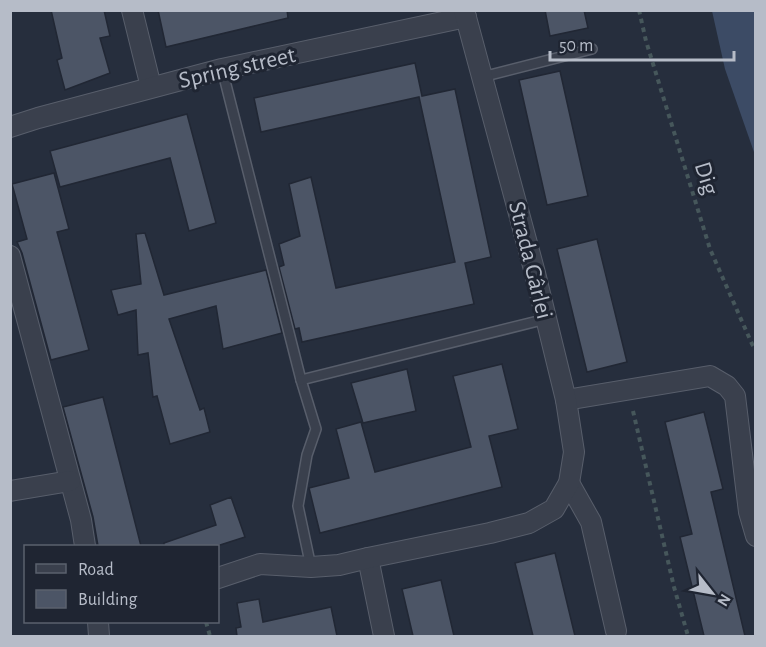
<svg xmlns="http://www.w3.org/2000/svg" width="766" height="647" viewBox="0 0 766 647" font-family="'Alegreya Sans',sans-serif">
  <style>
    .water { fill: #3c4b65 }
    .building { fill: #4c5566; stroke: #212734; stroke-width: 1.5 }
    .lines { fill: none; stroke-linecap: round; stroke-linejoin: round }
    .lane-casing { stroke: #585e6b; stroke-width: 12 }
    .street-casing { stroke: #585e6b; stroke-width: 22 }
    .path { stroke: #46575b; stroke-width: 4; stroke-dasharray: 4.5 4.5; stroke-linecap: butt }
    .lane { stroke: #3a404d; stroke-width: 9 }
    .street { stroke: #3a404d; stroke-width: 20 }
    .labels { text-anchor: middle; stroke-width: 6; stroke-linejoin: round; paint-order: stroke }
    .street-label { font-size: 24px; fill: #b6bcc8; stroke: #1f2532 }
  </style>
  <rect width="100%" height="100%" fill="#262e3d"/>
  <path class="water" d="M712,11H755V155L725,69Z"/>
  <g class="building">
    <path d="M51,10H104L110,36L100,38L110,73L65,90L57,60L62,58Z"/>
    <path d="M158,10H287L288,18L166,47Z"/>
    <path d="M545,10H584L588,28L550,36Z"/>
    <path d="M415,63L422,96L455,89L491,257L465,263L474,304L302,342L299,328L295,329L279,267L284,265L279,244L300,236L289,184L311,177L336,288L455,262L419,97L261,132L254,98Z"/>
    <path d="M560,71L588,196L547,205L519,80Z"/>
    <path d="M187,114L216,223L189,231L170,158L60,187L50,151Z"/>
    <path d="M54,173L69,229L57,232L89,350L51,360L22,253L17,242L27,239L12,184Z"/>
    <path d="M145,233L164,295L266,270L282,333L223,349L216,306L169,319L200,410L204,408L210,432L170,444L157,396L153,397L148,353L138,355L136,310L118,315L111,290L141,284L136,234Z"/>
    <path d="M597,239L627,362L587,372L557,249Z"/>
    <path d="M502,364L518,429L489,436L502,487L320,533L309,488L349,478L336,429L361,422L375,472L471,447L453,376Z"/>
    <path d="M407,369L416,411L363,423L351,383Z"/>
    <path d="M103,397L141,546H98L93,517L63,407Z"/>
    <path d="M704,412L723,489L711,492L745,636H704L680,537L692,534L665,422Z"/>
    <path d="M231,497L245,537L217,546H164V543L216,525L210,505Z"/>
    <path d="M555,553L575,636H533L515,563Z"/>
    <path d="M441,580L454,636H413L402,589Z"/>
    <path d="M259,599L263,622L331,607L337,636H237L236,628L241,627L237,603Z"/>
  </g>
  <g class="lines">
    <g class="lane-casing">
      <g id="lane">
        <path d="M222,69L301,380L316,429L307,455L298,506L311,567"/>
        <path d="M482,77L592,49"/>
        <path d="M301,380L546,319"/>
      </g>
    </g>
    <g class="street-casing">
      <g id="street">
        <path d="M132,10L151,87"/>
        <path d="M10,127L38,118L222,69L466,17"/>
        <path d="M10,256L81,520L85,546"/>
        <path d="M566,400L710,376L727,386L735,396L749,512L756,536"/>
        <path d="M569,483L591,522L616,631"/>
        <path d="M10,491L70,481"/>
        <path d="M368,558L384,636"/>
        <path d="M218,578L260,564L311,567L339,565L368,558L490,533L529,523L554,509L569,483L574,452L566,400L535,273L464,10"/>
        <path d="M98,622L99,636"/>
      </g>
    </g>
    <g class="path">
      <path d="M639,10L646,41L710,249L752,344L756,350"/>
      <path d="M633,411L674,587L688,636"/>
      <path d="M206,622L210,636"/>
    </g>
    <use href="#lane" class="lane"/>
    <use href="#street" class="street"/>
  </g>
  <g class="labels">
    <g class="street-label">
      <text transform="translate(237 67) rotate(-13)" y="8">Spring street</text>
      <text transform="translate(707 178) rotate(73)" y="8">Dig</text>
      <text transform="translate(531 260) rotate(76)" y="8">Strada Gârlei</text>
    </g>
  </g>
  <rect width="766" height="647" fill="none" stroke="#b6bcc8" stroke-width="24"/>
  <rect x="24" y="545" width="195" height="78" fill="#1f2532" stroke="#5b616e" stroke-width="1.5"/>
  <rect x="36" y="564" width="30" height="9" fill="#3a404d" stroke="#5b616e" stroke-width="1.5"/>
  <text x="78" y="575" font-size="18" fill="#b6bcc8">Road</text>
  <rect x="36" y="590" width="30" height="18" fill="#4c5566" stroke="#5b616e" stroke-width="1.5"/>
  <text x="78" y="605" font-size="18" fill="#b6bcc8">Building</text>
  <g transform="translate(712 593) rotate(121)" stroke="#1f2532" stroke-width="4.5" paint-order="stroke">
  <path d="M0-4.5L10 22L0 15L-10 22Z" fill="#b6bcc8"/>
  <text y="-9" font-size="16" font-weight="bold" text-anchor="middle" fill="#b6bcc8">N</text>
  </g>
  <path d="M550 51v9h184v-9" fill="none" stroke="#b6bcc8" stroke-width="3"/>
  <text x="559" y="51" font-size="18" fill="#b6bcc8" stroke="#1f2532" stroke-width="4.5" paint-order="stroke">50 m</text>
</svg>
